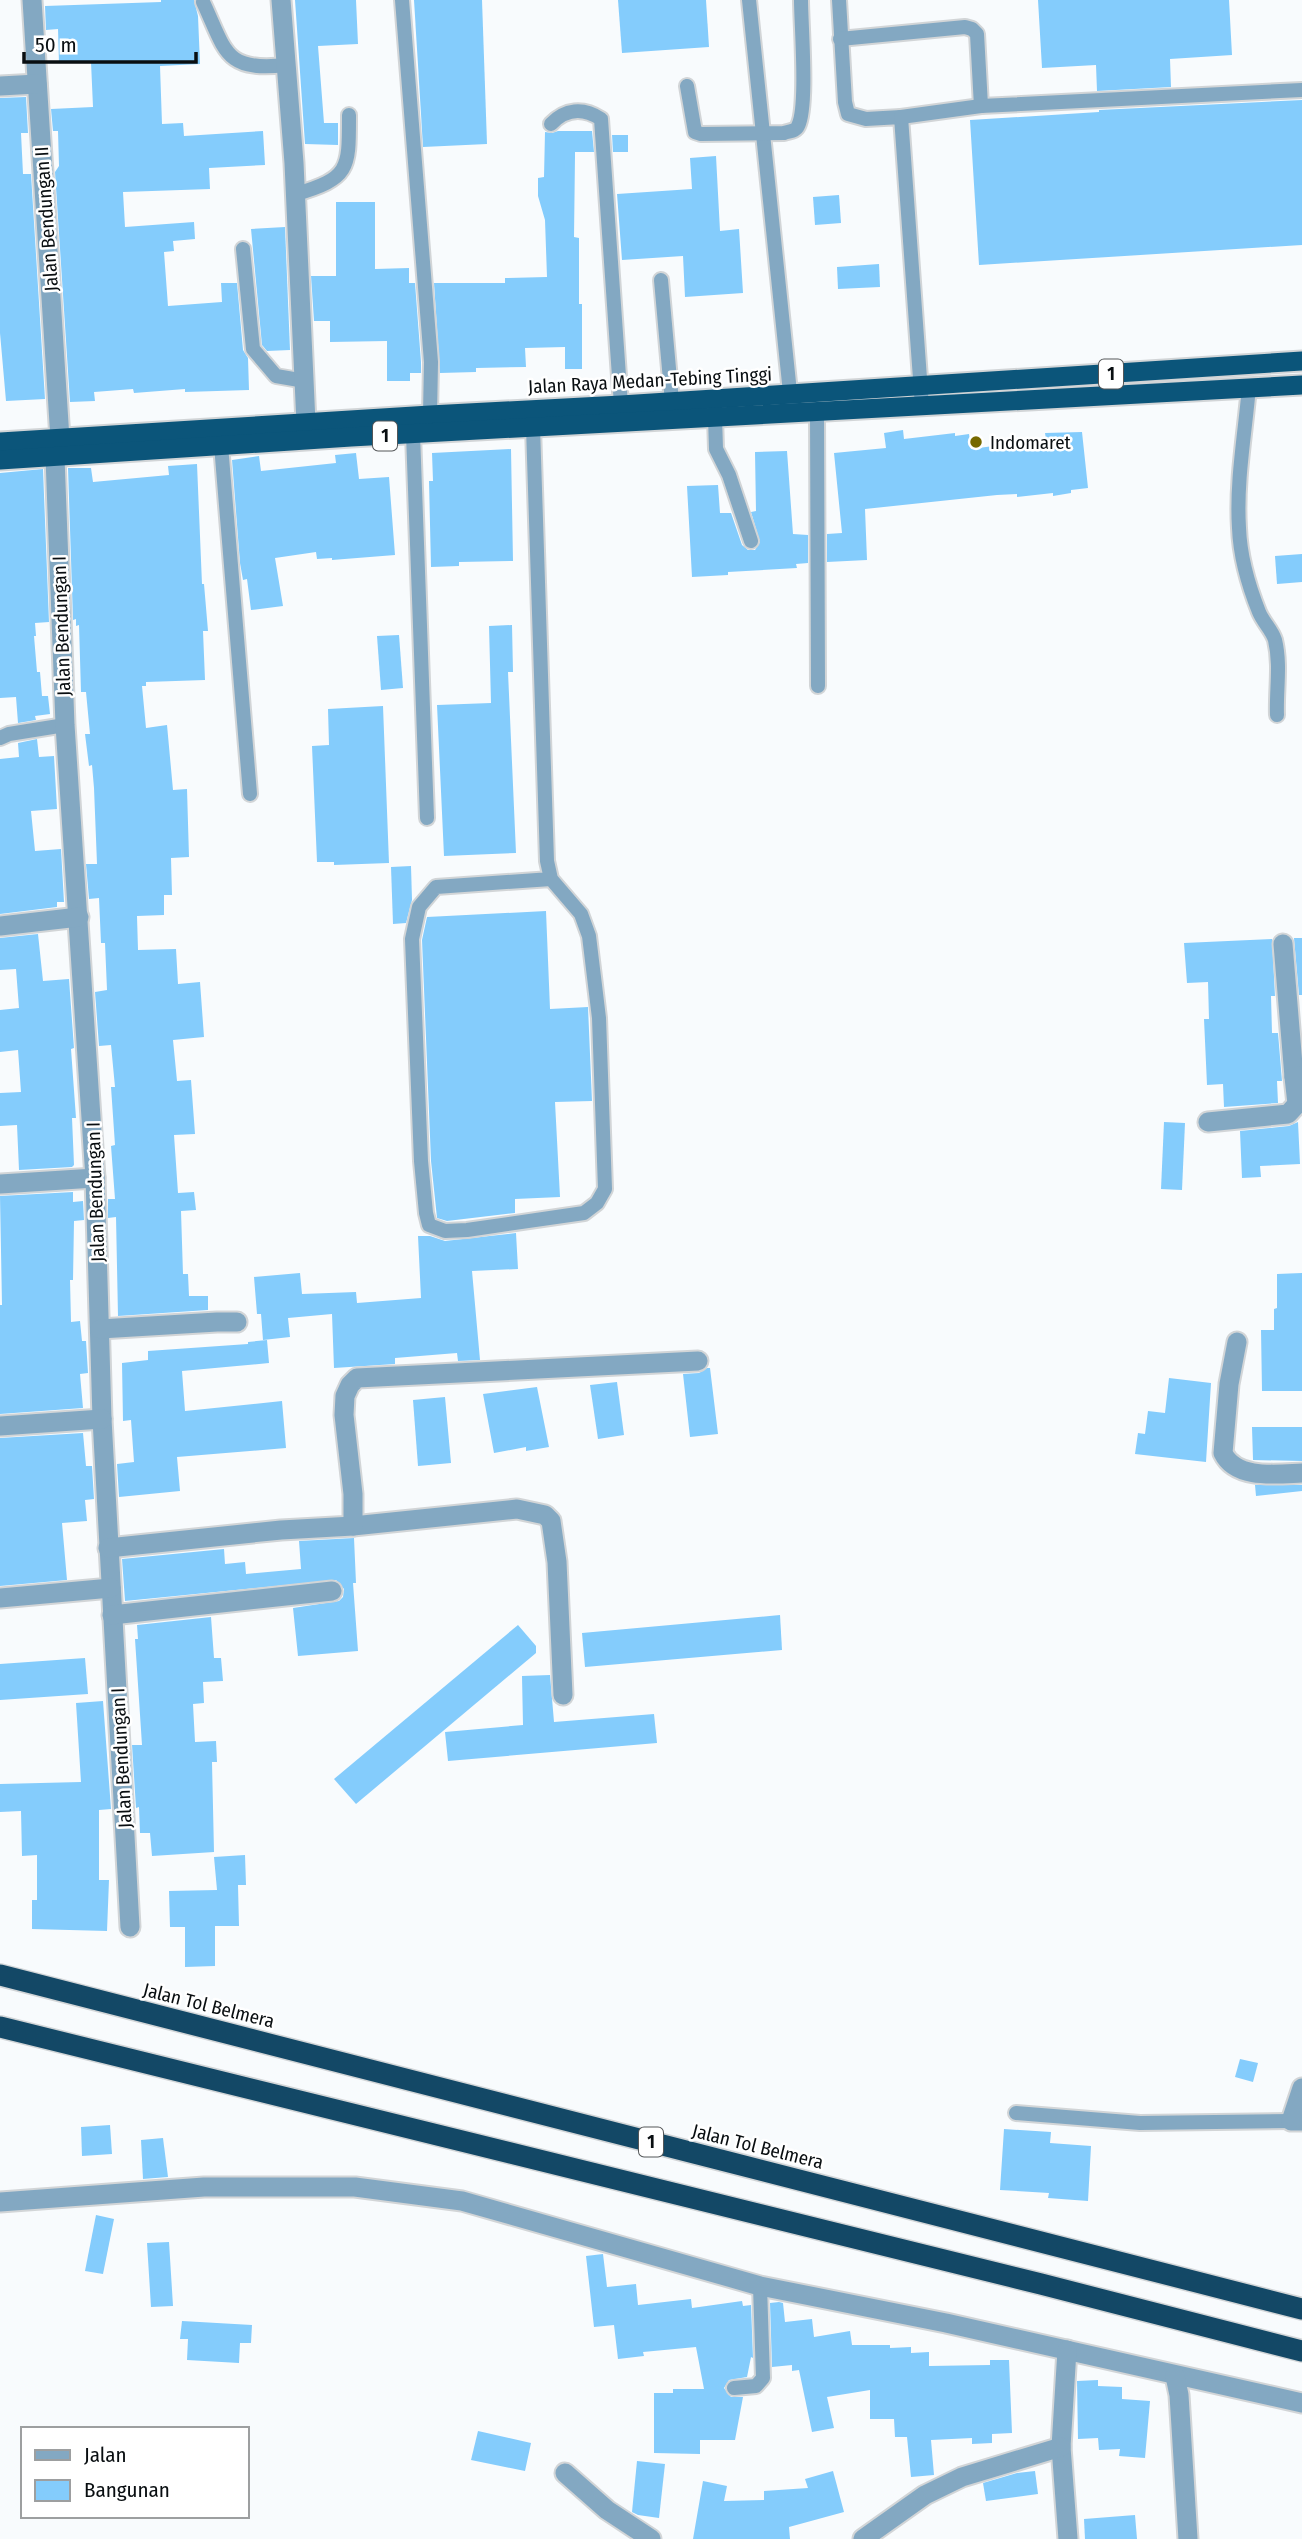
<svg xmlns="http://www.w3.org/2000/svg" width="1302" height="2539" viewBox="0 0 1302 2539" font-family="'Fira Sans Condensed',sans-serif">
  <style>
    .building { fill: #84ccfc }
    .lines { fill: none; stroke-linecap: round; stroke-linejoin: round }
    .service-casing { stroke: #d2d5d7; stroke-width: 18 }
    .minor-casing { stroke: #d2d5d7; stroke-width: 23 }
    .trunk-casing { stroke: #d2d5d7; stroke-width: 23 }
    .motorway-casing { stroke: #d2d5d7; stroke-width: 24 }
    .service { stroke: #83a8c2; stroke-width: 14 }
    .minor { stroke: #83a8c2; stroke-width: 19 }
    .trunk { stroke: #0b557a; stroke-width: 19 }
    .motorway { stroke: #134866; stroke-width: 21 }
    .poi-dot { fill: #766900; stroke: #fff; stroke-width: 2.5 }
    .labels { text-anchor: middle; stroke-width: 5; stroke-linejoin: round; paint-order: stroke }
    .shield { fill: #fff; stroke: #535658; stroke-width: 2 }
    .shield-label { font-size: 18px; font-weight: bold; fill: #090e11 }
    .street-label { font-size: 19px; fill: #090e11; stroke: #fff }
    .poi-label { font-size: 19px; fill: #090e11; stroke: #fff; text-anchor: start }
  </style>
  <rect width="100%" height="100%" fill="#f8fbfd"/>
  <g class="building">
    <path d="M161,0H194L198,16L200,64L160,66L162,124L183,123L184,136L263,131L265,165L209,168L210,189L123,192L125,227L194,222L195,239L173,241L174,251L164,252L168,306L222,302L221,283H237L243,350L248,358L249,390L185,392V389L134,393L133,389L94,392L95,401L70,402L55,172L59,166L58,131H53L51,109L93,107L91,62L59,63L58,29L46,30L45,6L161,2Z"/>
    <path d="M295,0H356L358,44L318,46L324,123H338V145L305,144Z"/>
    <path d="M414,0H482L487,144L423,147Z"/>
    <path d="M618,0H706L709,47L622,53Z"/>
    <path d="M1038,0H1229L1232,55L1170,59L1171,87L1097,91L1096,65L1042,68Z"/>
    <path d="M26,97L28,133H21L23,174H31L45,399L6,401L0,333V98Z"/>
    <path d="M1302,100V245L979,265L970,120L1099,112V110Z"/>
    <path d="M558,131H592L594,152H575V156L574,237L579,238V304H582V369H565V347L525,348L526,367L476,368V372L440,373L434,283H505V278L547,277L545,220L538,196V178L544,177L545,132L552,133Z"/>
    <path d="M612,135H628V152H613Z"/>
    <path d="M716,156L720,231L739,229L743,293L685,297L683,256L622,260L617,194L692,189L690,158Z"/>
    <path d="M839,195L841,223L815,225L813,197Z"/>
    <path d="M336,202H375V269L409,268V283H415L421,362V373H410V381H387V341L330,342V321H314L311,276H336Z"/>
    <path d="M285,227L290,350L267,351L262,345L251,229Z"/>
    <path d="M879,264L880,287L838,289L837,267Z"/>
    <path d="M903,430L904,439L955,433V436L969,434L971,449L1046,439L1045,433L1082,432L1088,488L1071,490V493L1053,496V493L1017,497V494L997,495L865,509L867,560L827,562V534L842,533L834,453L886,448L884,433Z"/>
    <path d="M511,449L513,561L459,562V566L431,567L429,481H433L432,453Z"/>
    <path d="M787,451L793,534L808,535V563L796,564L797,568L728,572V575L692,577L687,486L718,485L720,513H731L742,545L748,550H755L760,542L751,512L756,511L755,452Z"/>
    <path d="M356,453L359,479L389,477L395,555L332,560V558L317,559L316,552L275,558L283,606L251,610L247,579L243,580L240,563L232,460L259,456L261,471L336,463L335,455Z"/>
    <path d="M197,464L202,584H204L208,631H203L205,680L146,682V686H142L146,728L167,725L173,790L187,789L189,857L171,858L172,895H164V915L137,916L138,950L176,949L178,984L200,982L204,1037L173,1040L177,1081L191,1080L195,1134L174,1135L178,1193L194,1192L196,1210L181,1211L183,1274H188L189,1296H208V1310L118,1316L116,1217L108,1218V1199H115L111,1146L115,1145L111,1087H115L111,1045L99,1046L95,992L107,990L105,943H101L99,898L89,899L86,864H97L94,788L92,765L89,766L85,734H90L86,692H81L79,625L76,626V619L73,620L68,468H91L93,482L169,475L168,466Z"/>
    <path d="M43,469L49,622L35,623L36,636H34L37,672H40L42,696H48L50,714L35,716L36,720L18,723L16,697L0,698V473Z"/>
    <path d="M1302,554V582L1277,584L1275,556Z"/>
    <path d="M512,625L513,672H508L516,853L444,856L437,705L491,703L489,626Z"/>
    <path d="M399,635L403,688L381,690L377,636Z"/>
    <path d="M383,706L389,863L334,865V862H317L312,746L329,745L328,709Z"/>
    <path d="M37,739L39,757L54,756L57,809L31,811L35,851L61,849L64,902H57V907L0,914V759L19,757L18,743Z"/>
    <path d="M411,866L412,900L406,923L393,924L391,867Z"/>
    <path d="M546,911L550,1009L588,1007L592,1101L555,1102L560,1197L515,1199V1213L447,1221L437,1218L431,1161L422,940L427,917Z"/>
    <path d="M38,934L43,981L69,979L74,1048L71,1049L76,1118H72L74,1165L72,1167L19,1170L17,1125L0,1126V1093L21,1092L18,1050L0,1052V1010L19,1008L16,969L0,970V938Z"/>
    <path d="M1294,938H1302V995H1299Z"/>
    <path d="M1272,939L1275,996H1271L1272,1033H1278L1282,1081H1277L1278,1103L1224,1107L1223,1084L1207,1085L1204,1019H1209L1208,982L1187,983L1184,943Z"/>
    <path d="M1164,1122L1185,1123L1182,1190L1161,1189Z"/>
    <path d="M1298,1122L1300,1164L1260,1166L1261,1177L1242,1178L1240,1131L1289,1126Z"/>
    <path d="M73,1192V1202L83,1201L84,1220L74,1221L73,1280H70L71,1322L80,1321L82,1341H86L88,1373L80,1374L83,1408L0,1414V1305H2L0,1196Z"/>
    <path d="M516,1233L518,1269L472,1271L480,1360L458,1361L457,1353L395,1358V1364L334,1368L332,1314L288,1318L290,1337L263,1340L261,1314H257L254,1277L300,1273L302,1294L356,1292L357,1303L421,1298L418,1236H430L445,1241Z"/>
    <path d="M1302,1273V1391H1262L1261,1330H1274V1309L1277,1308V1274Z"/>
    <path d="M267,1340L269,1363L182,1371L185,1411L282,1401L286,1448L177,1457L180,1491L119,1497L117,1464L134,1462L131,1420L123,1421L122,1363L148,1360V1351L248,1344V1342Z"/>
    <path d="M707,1368H710L718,1434L690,1437L683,1374L699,1373Z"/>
    <path d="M1169,1378L1211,1383L1206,1462L1135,1454L1138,1433L1145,1434L1148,1411L1165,1413Z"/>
    <path d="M617,1382L624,1435L598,1439L590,1385Z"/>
    <path d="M537,1387L549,1447L526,1451V1447L494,1453L483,1394Z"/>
    <path d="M445,1397L451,1463L418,1466L413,1400Z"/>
    <path d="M1252,1427H1302V1461L1253,1460Z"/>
    <path d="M83,1433L86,1466H92L94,1499L85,1500L87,1521L62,1523L67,1580L0,1586V1438Z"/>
    <path d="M1255,1485H1302V1491L1256,1496Z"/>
    <path d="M354,1538L356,1583H353L358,1651L298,1656L293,1608L339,1601L343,1597L344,1589L336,1580L125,1601L122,1559L224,1549L225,1564L245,1562L246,1574L301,1569L299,1541Z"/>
    <path d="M780,1615L782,1650L585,1667L582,1633Z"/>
    <path d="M211,1617L214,1658H221L223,1681L203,1682L204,1703L193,1704L195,1742L216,1741L217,1762H212L214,1852L152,1856L150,1833H140L139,1807L136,1808L132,1745H142L135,1639H138L137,1625Z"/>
    <path d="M518,1625L536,1646V1653L356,1804L334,1779Z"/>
    <path d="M85,1658L88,1694L0,1700V1664Z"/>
    <path d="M550,1675L554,1722L654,1714L657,1743L448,1761L445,1732L523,1725L522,1676Z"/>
    <path d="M103,1701L111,1809L99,1810V1880H109L107,1931L32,1929V1900H37V1855L22,1856L21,1811L0,1812V1784L81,1782L76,1703Z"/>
    <path d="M245,1855L246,1885H238L239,1926H215V1966L185,1967V1927H170L169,1891L217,1890L214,1857Z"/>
    <path d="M1240,2059L1258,2063L1253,2082L1235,2077Z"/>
    <path d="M110,2125L112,2154L82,2156L81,2127Z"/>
    <path d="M1004,2129L1051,2132L1050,2143L1091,2146L1088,2201L1048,2198L1049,2193L1000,2190Z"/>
    <path d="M163,2138L168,2177L143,2179L141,2140Z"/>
    <path d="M96,2215L114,2219L103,2274L85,2271Z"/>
    <path d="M169,2242L173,2306L151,2307L147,2243Z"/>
    <path d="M603,2254L607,2287L636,2284L638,2305L691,2299L692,2308L742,2301L743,2306L751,2305L753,2358L751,2357L747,2377L729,2380L724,2388L731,2397H743L735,2440H700V2454L654,2453V2393H673V2389H704L696,2347L643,2352L644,2356L618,2359L614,2325L594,2327L586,2256Z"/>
    <path d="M779,2302L783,2303L785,2322L812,2319L814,2337L850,2331L852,2345H890V2348L911,2347V2353L929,2352V2366L990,2365V2360H1009L1012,2433L992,2434V2443L972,2444V2438L931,2440L934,2475L911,2477L907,2437H895L894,2419H870V2390L827,2397L834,2428L812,2432L799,2370L792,2371V2365L772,2367L770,2303Z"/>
    <path d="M182,2321L252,2325L251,2343H240L239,2363L187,2360L188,2339H180Z"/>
    <path d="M1098,2380V2386L1122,2387V2399L1150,2401L1145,2458L1119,2456L1120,2449L1099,2450L1098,2438L1078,2439L1077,2381Z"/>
    <path d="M478,2431L531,2443L525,2471L471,2460Z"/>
    <path d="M637,2461L665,2464L659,2518L638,2515L632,2512Z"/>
    <path d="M833,2471L844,2512L789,2527L790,2539H693L703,2481L727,2486L724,2501L764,2500V2491L808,2488L805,2479Z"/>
    <path d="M1035,2471L1038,2494L986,2501L983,2483L1017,2473Z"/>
    <path d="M1135,2515L1137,2539H1085L1084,2519Z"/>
  </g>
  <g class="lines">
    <g class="service-casing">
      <g id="service">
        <path d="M402,0L431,362L430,415"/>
        <path d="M749,0L791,402"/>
        <path d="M839,0L845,102L848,114L866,119L901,117L922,406"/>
        <path d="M203,2C226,51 224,72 286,65"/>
        <path d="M840,39L965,27L972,29L977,34L981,106"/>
        <path d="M687,86L695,132L701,134L784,133C790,131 796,131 798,126C808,107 801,25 801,0"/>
        <path d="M901,117L981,106L1302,90"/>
        <path d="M551,124C565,109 583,107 601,119L621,405"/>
        <path d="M296,194C350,178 349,169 349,115"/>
        <path d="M243,249L253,349L276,376L305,381"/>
        <path d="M661,280L672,402"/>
        <path d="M1249,387C1245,433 1236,482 1239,528C1240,555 1249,587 1259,612C1263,622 1272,630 1275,640C1281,665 1276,690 1277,715"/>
        <path d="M817,411L818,686"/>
        <path d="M715,417L716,449L729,475L751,541"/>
        <path d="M533,427L547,861L551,879L581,914L589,936L599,1018L605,1189L597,1203L584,1213L467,1230L445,1231L429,1225L426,1213L421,1161L412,939L419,907L436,887L551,879"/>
        <path d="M413,434L427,818"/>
        <path d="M221,445L250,794"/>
        <path d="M0,738L9,734L65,725"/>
        <path d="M1016,2113L1140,2123L1291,2121"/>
        <path d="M734,2388L756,2386L763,2378L760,2286"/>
      </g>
    </g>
    <g class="minor-casing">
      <g id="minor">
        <path d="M32,0L60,439"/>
        <path d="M281,0L294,163L306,423"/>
        <path d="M0,86L37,84"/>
        <path d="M55,457L65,725L95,1178L102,1419L130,1927"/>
        <path d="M0,926L79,917"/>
        <path d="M1283,944L1294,1077"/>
        <path d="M1208,1122L1288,1114L1297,1104L1294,1077L1302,1076"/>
        <path d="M0,1184L95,1178"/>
        <path d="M100,1329L217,1322H237"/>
        <path d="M1237,1342L1229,1384L1223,1453C1236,1480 1277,1474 1302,1473"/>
        <path d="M0,1426L102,1419"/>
        <path d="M353,1526L517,1509L545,1515L551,1521L557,1562L563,1695"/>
        <path d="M108,1548L281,1530L353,1526V1494L344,1415L345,1396L350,1385L357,1378L698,1361"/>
        <path d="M0,1598L111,1588"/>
        <path d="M112,1615L332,1591"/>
        <path d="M1302,2088L1291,2121H1302"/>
        <path d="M0,2202L204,2187H355L462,2201L760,2286L946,2323L1302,2403"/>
        <path d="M1067,2350L1061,2447L1068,2539"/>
        <path d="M1175,2376L1179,2395L1188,2539"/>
        <path d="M565,2473L607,2510L651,2539"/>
        <path d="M863,2539L925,2495L962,2477L1061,2447"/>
      </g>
    </g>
    <g class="trunk-casing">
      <g id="trunk">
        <path d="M0,442L430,415L621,405L1302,361"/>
        <path d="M0,460L351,437L1302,385"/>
      </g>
    </g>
    <g class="motorway-casing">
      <g id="motorway">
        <path d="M0,1975L1302,2309"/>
        <path d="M0,2027L1041,2284L1302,2351"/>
      </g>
    </g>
    <use href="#service" class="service"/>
    <use href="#minor" class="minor"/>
    <use href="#trunk" class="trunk"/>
    <use href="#motorway" class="motorway"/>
  </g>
  <circle class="poi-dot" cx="976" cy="442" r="7"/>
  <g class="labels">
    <g class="shield">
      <rect x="1099" y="359.5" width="24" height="29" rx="5"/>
      <rect x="373" y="421.5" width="24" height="29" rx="5"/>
      <rect x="639" y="2127.5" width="24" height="29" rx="5"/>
    </g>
    <g class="shield-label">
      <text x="1111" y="380">1</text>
      <text x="385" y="442">1</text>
      <text x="651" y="2148">1</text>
    </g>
    <g class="street-label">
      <text transform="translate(46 219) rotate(-94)" y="7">Jalan Bendungan II</text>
      <text transform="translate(650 380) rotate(-3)" y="7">Jalan Raya Medan-Tebing Tinggi</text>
      <text transform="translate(61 626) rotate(-92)" y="7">Jalan Bendungan I</text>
      <text transform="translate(95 1192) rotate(-92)" y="7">Jalan Bendungan I</text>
      <text transform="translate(121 1758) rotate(-93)" y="7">Jalan Bendungan I</text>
      <text transform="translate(209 2005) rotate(14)" y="7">Jalan Tol Belmera</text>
      <text transform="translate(758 2146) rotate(14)" y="7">Jalan Tol Belmera</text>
    </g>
    <g class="poi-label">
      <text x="990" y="449">Indomaret</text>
    </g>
  </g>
  <rect x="21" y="2427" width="228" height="91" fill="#ffffff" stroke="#9d9fa0" stroke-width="2"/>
  <rect x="35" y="2450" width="35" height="10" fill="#83a8c2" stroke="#9d9fa0" stroke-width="2"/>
  <text x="84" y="2462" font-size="21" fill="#090e11">Jalan</text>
  <rect x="35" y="2480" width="35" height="21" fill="#84ccfc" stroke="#9d9fa0" stroke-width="2"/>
  <text x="84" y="2497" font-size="21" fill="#090e11">Bangunan</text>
  <path d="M24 52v10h172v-10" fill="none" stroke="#090e11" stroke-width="3.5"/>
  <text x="35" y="52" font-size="21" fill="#090e11" stroke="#ffffff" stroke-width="5" paint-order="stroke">50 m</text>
</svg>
